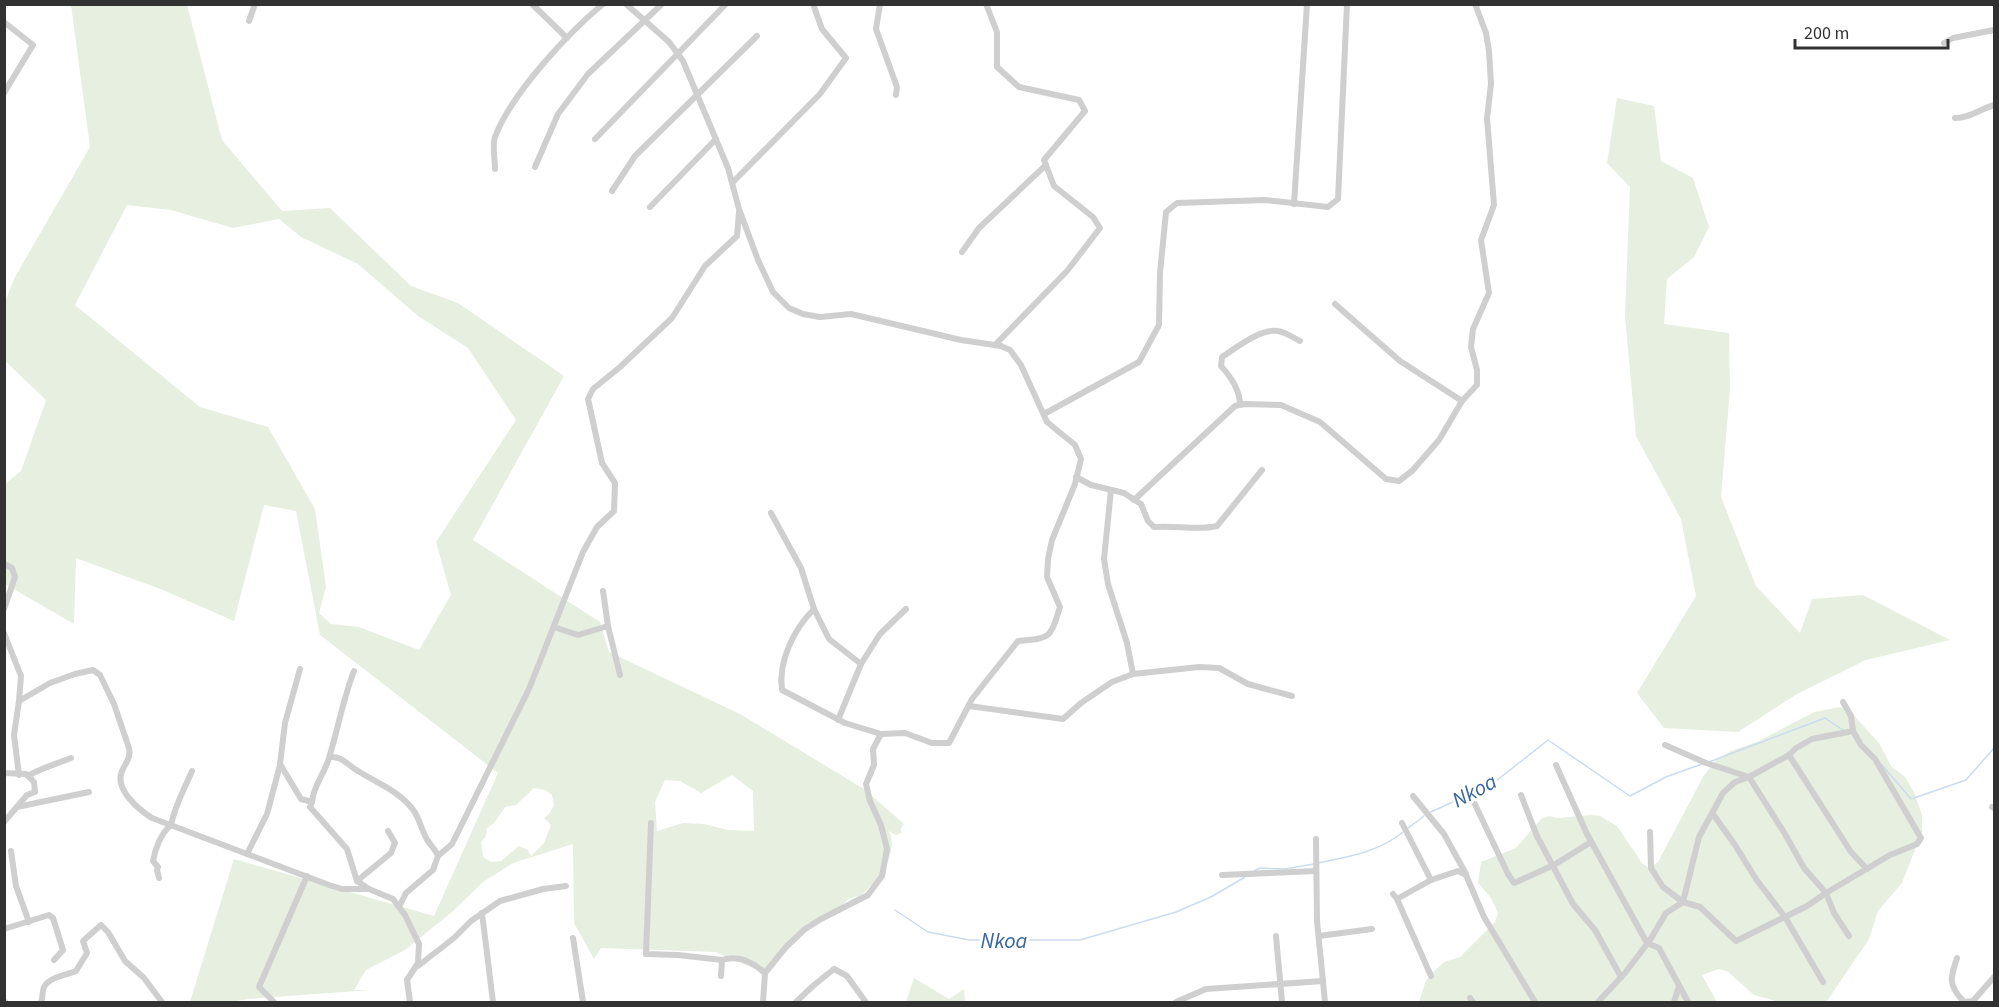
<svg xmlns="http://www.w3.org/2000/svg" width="1999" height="1007" viewBox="0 0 1999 1007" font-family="'Source Sans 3',sans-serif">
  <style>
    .green { fill: #e6efe0; fill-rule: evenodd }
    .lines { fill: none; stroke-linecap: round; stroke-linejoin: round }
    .stream { stroke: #cbdcef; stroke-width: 1.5 }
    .street { stroke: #cfcfcf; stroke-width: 6 }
    .labels { text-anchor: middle; stroke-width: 6; stroke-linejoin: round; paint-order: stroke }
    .water-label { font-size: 22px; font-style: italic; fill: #39679b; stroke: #fff }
  </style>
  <rect width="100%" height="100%" fill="#fff"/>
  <g class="green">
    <path d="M71,5H187L222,140L282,211L330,208L411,286L458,303L564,376L473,540L600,622L609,652L740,714L864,789L904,824L901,828V833L896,835L889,831C897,847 886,865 880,881L871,886L860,896L850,898L829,917L784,945L767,974L715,952L601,948L594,959L574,923L573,844L513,863L483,882L452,912L405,950L366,970L354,990H371L248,999L231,1002H190L234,859L434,916L498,773L320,635L296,511L264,505L234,621L163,590L76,558L74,624L5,584V484L21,471L46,400L5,361L4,304L15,277L90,147ZM127,205L171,210L233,228L279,219L301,237L358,264L418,316L468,348L516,420L436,542L451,595L419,650L359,627L331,624L319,613L326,587L315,509L268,427L200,407L75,305ZM732,775L753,791L754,831L728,830L704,824L683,823L657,831L655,802L665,780L680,781L701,793ZM534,788L545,790L552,795L554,805L549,814L544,818L551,825L544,843L531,856L528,850L519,846L501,861L491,862L483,857L481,842L486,836L487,828L495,822L505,807L516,805Z"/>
    <path d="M1617,98L1654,106L1661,161L1693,178L1709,227L1694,257L1667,279L1664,324L1729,333L1730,389L1721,497L1756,586L1800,633L1812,599L1863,595L1950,640L1866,660L1797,694L1738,732L1664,728L1637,693L1696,596L1681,519L1636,436L1625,316L1630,187L1607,163Z"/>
    <path d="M1840,707L1849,710L1879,743L1891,766L1905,777L1914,792L1922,815V832L1902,883L1878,911L1869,939L1827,1001L1779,1002L1754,995L1727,971L1719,969L1702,975L1717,1002H1419L1425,983L1430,975L1444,962L1460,957L1495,922L1498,913L1491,898L1478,883L1481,862L1516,848L1541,819L1549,816L1558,818L1592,815L1600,816L1617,826L1642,863L1649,868L1658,862L1703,777L1715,761L1731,751L1757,742L1814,712Z"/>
    <path d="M914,978L949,999L964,989L965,1002H906Z"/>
  </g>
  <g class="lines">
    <g class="stream">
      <path d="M1709,762L1825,718L1843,730"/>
      <path d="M1882,765L1911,799L1966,780L1994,748"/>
      <path d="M1472,793L1496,781L1548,740L1630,796L1666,777L1702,764"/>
      <path d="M1431,812L1468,795"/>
      <path d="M1407,829L1424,816"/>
      <path d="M1318,863C1348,857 1379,852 1403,832"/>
      <path d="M1254,871L1260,868L1285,869L1314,864"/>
      <path d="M895,910L928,932L969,940H1080L1176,912L1211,897L1245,877"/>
    </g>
    <g class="street">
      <path d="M532,4L567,38"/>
      <path d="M626,4L669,42L683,61L728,168L739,209L758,260L773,292L789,308L803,314L820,317L851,314L961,340L1001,346L1010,350L1021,365L1047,422L1075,445L1081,459L1075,484L1052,540L1048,559L1047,577L1060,607C1050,639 1051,638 1018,641L972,699L949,743H932L905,733L881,734L873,749L874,765L866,784L870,801L881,825L887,849L882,876L868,895L821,919L805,929L786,947L765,973L763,1002"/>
      <path d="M880,4L876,29L897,87L896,95"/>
      <path d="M986,4L997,32V67L1019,87L1079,100L1085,111L1044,160L1054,186L1093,217L1100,228L1067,271L995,345"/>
      <path d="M249,21L255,4"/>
      <path d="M4,22L33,45L4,93"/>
      <path d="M1944,43L1953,38L1994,30"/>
      <path d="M1955,118C1970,118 1980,109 1994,105"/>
      <path d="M595,139L726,4"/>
      <path d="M535,167L558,114L588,74L662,4"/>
      <path d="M495,169C495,159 492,145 495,137C511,94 568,33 603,4"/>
      <path d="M732,183L820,94L846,58L822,29L813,4"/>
      <path d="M612,191L635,156L757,36"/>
      <path d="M1294,204L1307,4"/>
      <path d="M650,207L716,139"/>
      <path d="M962,252L979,228L1046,165"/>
      <path d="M1335,304L1400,361L1462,401"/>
      <path d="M1240,405C1240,390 1231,377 1221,366L1222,357C1236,348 1261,328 1278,331C1285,332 1294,338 1300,341"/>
      <path d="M1044,414L1139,362L1159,325L1160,273L1166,212L1177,203L1265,200L1328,207L1338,199L1347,4"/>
      <path d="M1076,477L1091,485L1124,493L1141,504L1148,521L1154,527C1175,525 1198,531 1217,526L1262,470"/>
      <path d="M1111,490L1104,559L1108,584L1127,643L1133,674"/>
      <path d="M1134,500L1235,406L1244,404L1281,405L1320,422L1386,479L1399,481L1412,471L1439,440L1462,401L1477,385V370L1471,347L1473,329L1489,293L1481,240L1494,205L1487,118L1491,84L1489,51L1486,33L1475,4"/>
      <path d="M771,513L801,568L814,609L829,639L861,664"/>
      <path d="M4,564L12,568L15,577L4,609"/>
      <path d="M603,591L608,626L620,675"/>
      <path d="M814,609C794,629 778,661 782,690L845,723L881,734"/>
      <path d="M554,627L578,635L608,626"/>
      <path d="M4,633L21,676L19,701L14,735L19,775"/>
      <path d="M300,669L285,723L280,764L301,799L312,802L310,807L347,849L357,881L369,889L393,899L405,915L419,944L418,963L407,980L410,1002"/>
      <path d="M19,701L50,683L75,674L93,670L100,675L114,704L129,748C131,758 126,762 122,771C114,789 139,810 152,818L329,885L342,889H369"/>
      <path d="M969,706L1063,719L1081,703L1112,682L1133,674L1199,667L1219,668L1248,684L1292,696"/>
      <path d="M838,720L861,664L880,634L906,609"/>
      <path d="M1665,745L1706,763L1749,777L1785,834L1804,868L1826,893L1834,913L1849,936"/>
      <path d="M1789,755L1851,852L1867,869"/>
      <path d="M330,757C343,756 347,765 358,771C377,783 401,792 414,811C420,820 422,832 428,841C432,847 436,850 438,856"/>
      <path d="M1556,765L1587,834L1647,943L1659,948L1688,1002"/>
      <path d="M4,773L26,774L34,782L35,792L27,795L4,822"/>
      <path d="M28,776C34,771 61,762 71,758"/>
      <path d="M1521,795L1537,836L1573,904L1595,930L1621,977"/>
      <path d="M1413,796L1444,834L1466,874"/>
      <path d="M1471,796L1508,874L1514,883L1554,865L1591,842"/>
      <path d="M312,802C313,786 325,773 329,758C338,729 343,699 354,671"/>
      <path d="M17,807L89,792"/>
      <path d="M1992,807L1994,808"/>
      <path d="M1713,814L1735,845L1756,879L1785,917L1823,982"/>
      <path d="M651,823L646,954L678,955L722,960"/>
      <path d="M1402,823L1431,880"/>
      <path d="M1650,832L1651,868L1663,887L1683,902L1700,907L1736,941L1807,906L1826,893L1890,855L1917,844L1921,838L1875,759L1861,745L1853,731L1851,716L1843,702"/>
      <path d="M1316,839L1317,921L1325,1002"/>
      <path d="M11,851L16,886L29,922"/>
      <path d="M247,854L267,814L280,765"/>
      <path d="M1222,875L1316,871"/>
      <path d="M159,878L157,870L158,867L153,861C155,849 161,833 171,825C175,805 184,790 192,771"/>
      <path d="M357,881L391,853L395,843L388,831"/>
      <path d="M1393,894L1397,899L1431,976"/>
      <path d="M1397,899L1431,880L1458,871L1466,875L1484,917L1535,1002"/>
      <path d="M399,907L406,893L433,870L438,856L452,844L529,689L583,552L597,527L614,511L615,483L602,463L588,399L593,389L620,367L672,318L705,266L737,236L739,212"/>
      <path d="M482,913L493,1002"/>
      <path d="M4,929L49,915L53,918L63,950L54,960"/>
      <path d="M1276,936L1282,1002"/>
      <path d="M1319,936L1372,929"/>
      <path d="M573,938L583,1002"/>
      <path d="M1957,958C1950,979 1948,985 1964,1002L1973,1001L1994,977"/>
      <path d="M418,966L454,938L471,921L500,901L543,889L566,886"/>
      <path d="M721,976L722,960C738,955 753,962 765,973"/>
      <path d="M1470,998L1473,1002"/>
      <path d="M4,1002H5"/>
      <path d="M41,1002C43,998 42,992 44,987C49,977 67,975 76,971L87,953L83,941L101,925L108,932L125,961L144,978L162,1002"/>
      <path d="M274,1002L259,987L307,876"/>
      <path d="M796,1002L814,985L834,969L847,976L865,1001"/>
      <path d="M1176,1002L1206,989L1323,981"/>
      <path d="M1598,1002L1625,973L1650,940L1666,913L1683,902L1699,837L1723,793L1735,782L1749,777L1789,755L1796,748L1812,739L1853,731"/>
      <path d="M1674,1002L1679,986"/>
    </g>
  </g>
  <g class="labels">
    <g class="water-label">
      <text transform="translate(1474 790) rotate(-28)" y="8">Nkoa</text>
      <text x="1004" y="948">Nkoa</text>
    </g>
  </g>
  <rect width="1999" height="1007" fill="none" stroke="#323232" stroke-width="12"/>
  <path d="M1795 39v9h153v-9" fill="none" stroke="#323232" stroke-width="3"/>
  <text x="1804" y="39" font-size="18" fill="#323232" stroke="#ffffff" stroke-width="4.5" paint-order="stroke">200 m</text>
</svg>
